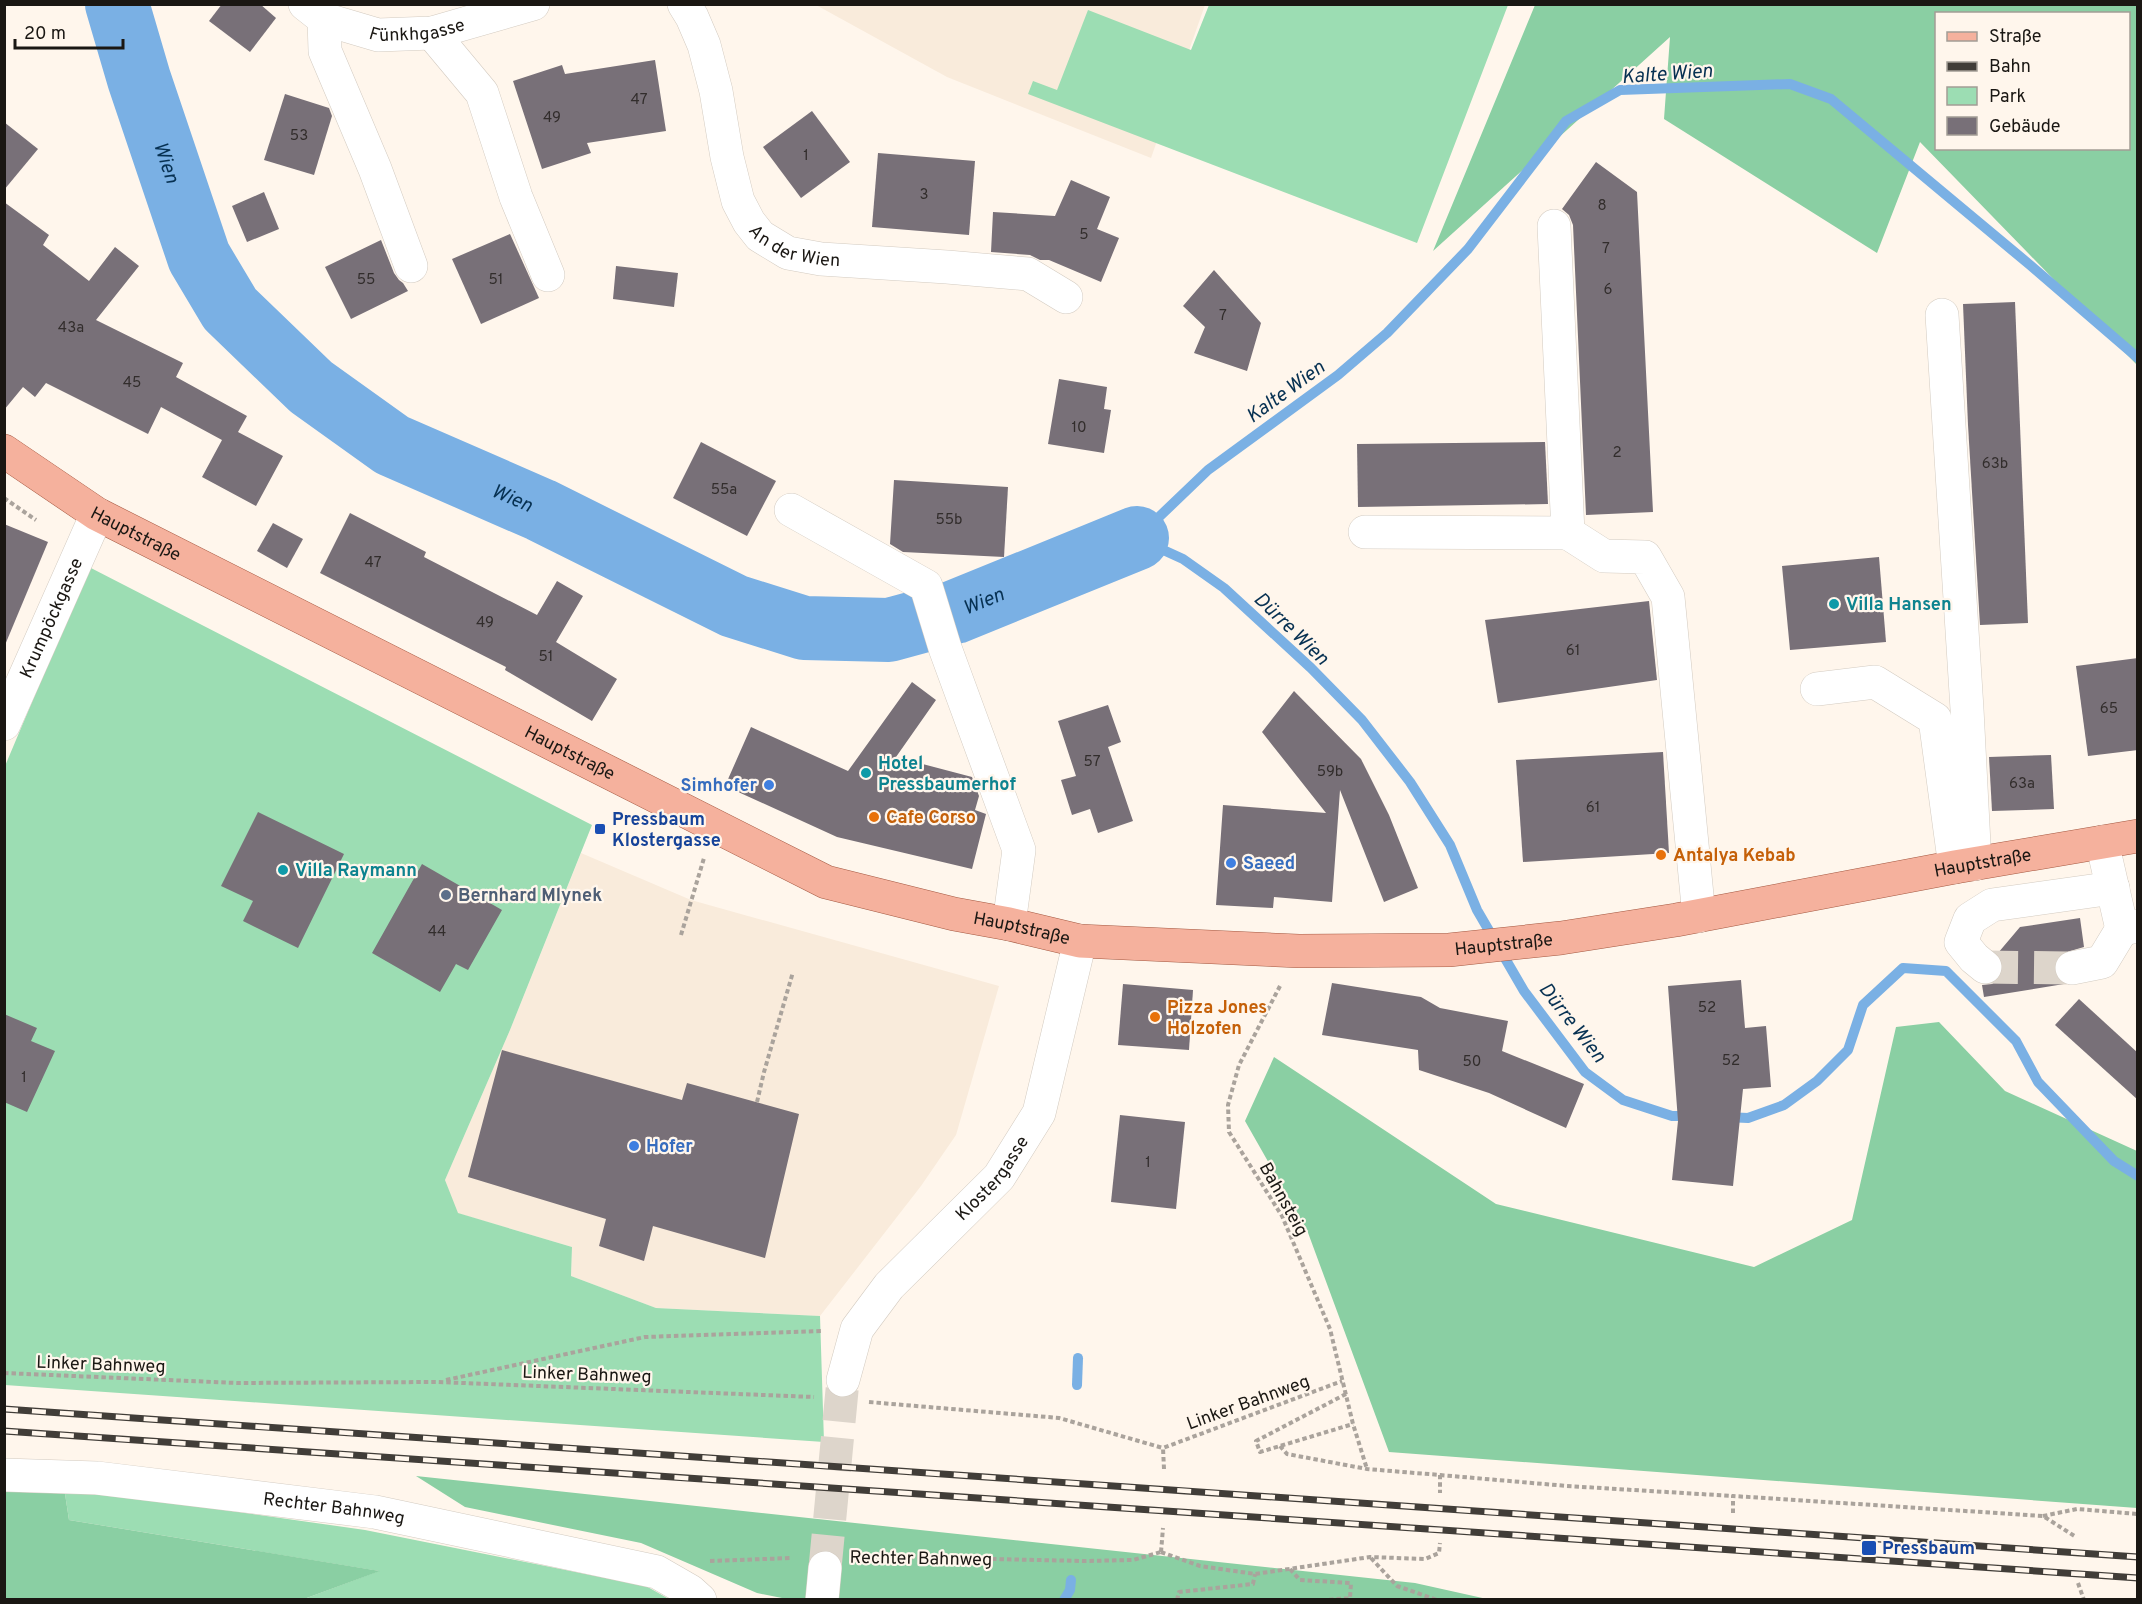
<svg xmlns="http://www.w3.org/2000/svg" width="2142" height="1604" viewBox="0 0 2142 1604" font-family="Overpass,sans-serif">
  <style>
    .built { fill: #f9ebdb }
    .green { fill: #9cddb3 }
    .forest { fill: #8acfa3; fill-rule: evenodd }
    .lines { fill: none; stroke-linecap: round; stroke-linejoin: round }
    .stream { stroke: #7ab0e4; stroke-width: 10 }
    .river { stroke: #7ab0e4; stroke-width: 64 }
    .building { fill: #787078 }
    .minor-tunnel { stroke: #ddd5cb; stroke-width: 33; stroke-dasharray: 33 16; stroke-linecap: butt }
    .minor-casing { stroke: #d3cbc1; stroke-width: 34 }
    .major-casing { stroke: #a45942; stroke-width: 34 }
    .path { stroke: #aaa39c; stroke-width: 4; stroke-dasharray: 4.5 3; stroke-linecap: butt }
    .minor { stroke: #fff; stroke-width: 33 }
    .major { stroke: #f5b19d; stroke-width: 33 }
    .rail-casing { stroke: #413d38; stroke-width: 7 }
    .rail { stroke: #fff6ec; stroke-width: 4.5; stroke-dasharray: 14; stroke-linecap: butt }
    .culture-dot { fill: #0f9aa8; stroke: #fff6ec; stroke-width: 2 }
    .shop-dot { fill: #3f7fe0; stroke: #fff6ec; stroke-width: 2 }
    .food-dot { fill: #e8710a; stroke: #fff6ec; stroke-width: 2 }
    .transit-dot { fill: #1a4fb4; stroke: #fff6ec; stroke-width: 2 }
    .service-dot { fill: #5c6f8a; stroke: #fff6ec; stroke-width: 2 }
    .labels { text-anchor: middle; stroke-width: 4.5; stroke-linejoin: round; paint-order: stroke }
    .number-label { font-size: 15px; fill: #322d2c }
    .street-label { font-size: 18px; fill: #1a1713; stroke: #fff6ec }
    .culture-label { font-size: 18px; font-weight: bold; fill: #0d838f; stroke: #fff6ec; text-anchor: start }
    .shop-label { font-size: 18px; font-weight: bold; fill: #366cbe; stroke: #fff6ec; text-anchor: start }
    .food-label { font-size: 18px; font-weight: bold; fill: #c56008; stroke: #fff6ec; text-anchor: start }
    .transit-label { font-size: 18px; font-weight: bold; fill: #164399; stroke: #fff6ec; text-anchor: start }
    .service-label { font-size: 18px; font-weight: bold; fill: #4e5e75; stroke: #fff6ec; text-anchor: start }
    .water-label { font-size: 20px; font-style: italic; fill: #073152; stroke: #fff6ec }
  </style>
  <rect width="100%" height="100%" fill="#fff6ec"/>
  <g class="built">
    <path d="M816,5H1205L1151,158L947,77Z"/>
    <path d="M581,853L691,900L999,986L956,1135L921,1186L820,1316L656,1308L571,1276L572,1247L457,1213L445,1180L510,1030Z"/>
  </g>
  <g class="green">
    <path d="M1209,5H1508L1417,243L1028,94L1033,81L1057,90L1088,10L1191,50Z"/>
    <path d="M89,567L592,825L510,1030L445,1180L458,1213L572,1247L571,1276L656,1308L820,1316L824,1442L5,1385V766Z"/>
    <path d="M64,1487L365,1530L646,1586L669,1599H304L379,1571L69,1520Z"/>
  </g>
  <g class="forest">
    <path d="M1535,5H2137V365L1920,142L1877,253L1664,119L1670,37L1433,251ZM1936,14H2128V148H1936Z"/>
    <path d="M1939,1022L2005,1091L2137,1151V1508L1389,1452L1307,1230L1245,1121L1274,1057L1496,1204L1754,1267L1852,1220L1896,1027Z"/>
    <path d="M416,1476L1415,1583L1487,1599H787L757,1593L641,1543L465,1507Z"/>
    <path d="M64,1487L69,1520L380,1571L304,1599L5,1600V1492Z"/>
  </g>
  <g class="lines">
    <g class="stream">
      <path d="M1689,1116H1672L1623,1100L1585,1072L1524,991L1477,910L1450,845L1410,782L1362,720L1311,668L1224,588L1183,559L1137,538L1208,470L1338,375L1387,333L1468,249L1566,121L1620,90L1790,84L1831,99L2030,265L2138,358"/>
      <path d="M1726,1117L1748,1118L1784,1105L1817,1081L1848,1050L1863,1005L1903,968L1946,971L2016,1041L2038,1082L2114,1161L2138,1176"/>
      <path d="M1077,1385L1078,1358"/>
      <path d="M1064,1600L1070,1590L1071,1580"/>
    </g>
    <path class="river" id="s1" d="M117,4L139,79L199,257L230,309L311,387L392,445L541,510L734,606L804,628L889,630L955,612L1137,538"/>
  </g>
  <g class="building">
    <path d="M222,4H260L276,18L250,52L209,21Z"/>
    <path d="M655,60L666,131L587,143L591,153L542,169L513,81L562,65L565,74Z"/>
    <path d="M285,94L329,108L332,116L314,175L264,160Z"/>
    <path d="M812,111L850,162L801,198L763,147Z"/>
    <path d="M4,122L38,149L4,190Z"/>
    <path d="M878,153L975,161L969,235L872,227Z"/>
    <path d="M1596,162L1637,192L1653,512L1586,515L1573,225L1569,215L1562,209Z"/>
    <path d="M1071,180L1110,197L1097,229L1119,238L1101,282L1049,260H1040L1030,255L991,252L993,212L1055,216Z"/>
    <path d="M264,192L279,229L247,242L232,206Z"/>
    <path d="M4,202L49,235L43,245L89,281L115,247L139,266L96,320L183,363L176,377L247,416L238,432L283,456L256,506L202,477L222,440L161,407L148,434L46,383L35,397L23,387L4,410Z"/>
    <path d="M510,234L539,298L481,324L452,259Z"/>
    <path d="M381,240L394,273L399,280L403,283L408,291L351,319L325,267Z"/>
    <path d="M616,266L678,273L674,307L613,299Z"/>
    <path d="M1214,270L1261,323L1247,371L1194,353L1205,327L1183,306Z"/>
    <path d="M2015,302L2028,623L1980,625L1968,425L1963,304Z"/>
    <path d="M1059,379L1107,387L1104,409L1111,410L1104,453L1048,444Z"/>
    <path d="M701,442L776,481L747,536L673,498Z"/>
    <path d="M1545,442L1548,504L1358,507L1357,444Z"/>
    <path d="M894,480L1008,487L1004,557L903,552L890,544Z"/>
    <path d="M350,513L426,552L424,557L537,615L557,581L583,596L556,642L617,679L592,721L505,670L506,667L320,573Z"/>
    <path d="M273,523L303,539L287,568L257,551Z"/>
    <path d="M4,524L48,542L5,645H4Z"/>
    <path d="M1879,557L1886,642L1790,650L1782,566Z"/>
    <path d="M1649,601L1657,680L1498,703L1485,620Z"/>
    <path d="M2138,658V750L2088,756L2076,666Z"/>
    <path d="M912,682L936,700L896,757L972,777L979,796L975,810L986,814L972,869L837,837L725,786L751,727L848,771Z"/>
    <path d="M1294,691L1361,759L1389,815L1418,888L1384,902L1340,790L1332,902L1274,897L1273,908L1216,905L1223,805L1326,813L1262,732Z"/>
    <path d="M1108,705L1121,742L1108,747L1133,821L1098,833L1090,809L1072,815L1061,780L1076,776L1058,721Z"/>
    <path d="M1663,752L1669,853L1523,862L1516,760Z"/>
    <path d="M2051,755L2054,809L1992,811L1989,757Z"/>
    <path d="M258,812L344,854L298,948L243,921L253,901L221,886Z"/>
    <path d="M422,864L502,910L468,970L456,964L440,992L372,953Z"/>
    <path d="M2080,918L2084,947L2060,954L2054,963V972L2058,980L2064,984L1984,997L1982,985L1992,984L1999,979L2003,971V961L1998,953L2020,927Z"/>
    <path d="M1741,980L1745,1028L1766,1026L1771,1087L1743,1089L1733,1186L1672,1180L1678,1121L1668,986Z"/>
    <path d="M1332,983L1421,997L1440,1008L1508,1021L1502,1051L1584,1084L1566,1128L1489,1093L1419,1070L1418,1050L1322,1035Z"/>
    <path d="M1123,984L1193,990L1189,1050L1118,1045Z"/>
    <path d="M2079,999L2138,1053V1100L2055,1025Z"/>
    <path d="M4,1014L37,1028L31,1041L55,1051L27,1112L4,1102Z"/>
    <path d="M502,1050L682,1100L687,1083L799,1114L765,1258L653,1226L644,1261L599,1246L606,1219L468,1177Z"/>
    <path d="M1120,1115L1185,1122L1176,1209L1111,1202Z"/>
  </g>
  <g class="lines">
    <g class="minor-tunnel">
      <path d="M1985,967L2072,968"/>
      <path d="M825,1568L843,1380"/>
    </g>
    <g class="minor-casing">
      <g id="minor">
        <path id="s2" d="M305,4L324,19L378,35L432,33L533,4"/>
        <path id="s3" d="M684,4L692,17L704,45L716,91L727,157L738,201L749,222L760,236L788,253L821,259L947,267L1028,274L1066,297"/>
        <path d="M324,19L325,51L375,169L411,266"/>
        <path d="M432,33L482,93L516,197L548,275"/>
        <path d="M1554,226L1568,533L1604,556L1645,557L1668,597L1699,916"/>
        <path d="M1942,315L1967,709L1975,864"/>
        <path d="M791,510L926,586L945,648L1019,850L1009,924"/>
        <path d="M1365,532L1568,533"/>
        <path d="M1817,689L1875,682L1935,719L1955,867"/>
        <path id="s4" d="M4,724L97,514"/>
        <path d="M2102,842L2122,929L2138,926"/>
        <path d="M1985,967L1974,958L1961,942L1970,919L1992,905L2113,888"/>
        <path d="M2072,968L2102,962L2122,929"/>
        <path id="s5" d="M843,1380L857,1329L889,1286L999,1177L1039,1113L1080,941"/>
        <path id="s6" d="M4,1475L97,1478L375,1512L657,1572L690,1591L700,1600"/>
        <path d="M822,1600L825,1568"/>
      </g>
    </g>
    <g class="major-casing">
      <g id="major">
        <path id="s7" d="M4,451L97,514L826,882L954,914L1009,924L1080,941L1299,951L1449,950L1561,938L1676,920L1955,867L2138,836"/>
      </g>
    </g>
    <g class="path">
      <path d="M4,498L36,520"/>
      <path d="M681,935L704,858"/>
      <path d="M1280,986L1239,1065L1228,1105L1229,1132L1282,1216L1330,1329L1353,1424L1367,1469"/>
      <path d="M757,1102L764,1072L793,972"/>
      <path d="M4,1373L237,1383L438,1382L814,1397"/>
      <path d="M446,1380L645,1337L821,1331"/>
      <path d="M1346,1394L1256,1441L1260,1452L1353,1424"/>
      <path d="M869,1402L1059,1418L1163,1448"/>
      <path d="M1280,1446L1287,1454L1367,1469L1440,1475V1493"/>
      <path d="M1164,1469L1163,1448L1342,1381"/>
      <path d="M1440,1475L1567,1486L1733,1496"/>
      <path d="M1733,1513V1496L2043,1516L2076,1537"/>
      <path d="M2043,1516L2077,1509L2138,1514"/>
      <path d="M1161,1552L1200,1566L1255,1574L1370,1557L1425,1559L1439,1553L1440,1543"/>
      <path d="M1161,1552L1163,1528"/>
      <path d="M857,1556L1084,1561L1133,1560L1161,1552"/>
      <path d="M1371,1558L1397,1586L1437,1600"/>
      <path d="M710,1561L792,1558"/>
      <path d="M1290,1569L1300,1580L1351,1583L1350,1598L1325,1600"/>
      <path d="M2078,1583L2084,1600"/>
      <path d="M1177,1600L1179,1592L1253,1584L1255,1574"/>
    </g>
    <use href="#minor" class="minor"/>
    <use href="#major" class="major"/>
    <g class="rail-casing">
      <g id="rail">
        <path d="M4,1409L2138,1557"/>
        <path d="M4,1431L2138,1578"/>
      </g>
    </g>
    <use href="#rail" class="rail"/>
  </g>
  <g class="culture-dot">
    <circle cx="1834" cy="604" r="6"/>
    <circle cx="866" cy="773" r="6"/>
    <circle cx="283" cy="870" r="6"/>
  </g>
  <g class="shop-dot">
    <circle cx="769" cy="785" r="6"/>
    <circle cx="1231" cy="863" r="6"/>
    <circle cx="634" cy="1146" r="6"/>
  </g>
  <g class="food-dot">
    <circle cx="874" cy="817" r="6"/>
    <circle cx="1661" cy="855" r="6"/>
    <circle cx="1155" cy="1017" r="6"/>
  </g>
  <g class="transit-dot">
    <rect x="594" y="823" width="12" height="12" rx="3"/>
    <rect x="1861" y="1540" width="16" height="16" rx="3"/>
  </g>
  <circle class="service-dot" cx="446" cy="895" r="6"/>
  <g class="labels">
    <g class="number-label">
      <text x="639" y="104">47</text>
      <text x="552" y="122">49</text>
      <text x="299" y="140">53</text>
      <text x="806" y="160">1</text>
      <text x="924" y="199">3</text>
      <text x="1602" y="210">8</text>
      <text x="1084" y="239">5</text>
      <text x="1606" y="253">7</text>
      <text x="366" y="284">55</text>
      <text x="496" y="284">51</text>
      <text x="1608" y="294">6</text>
      <text x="1223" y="320">7</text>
      <text x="71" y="332">43a</text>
      <text x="132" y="387">45</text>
      <text x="1079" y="432">10</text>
      <text x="1617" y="457">2</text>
      <text x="1995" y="468">63b</text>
      <text x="724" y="494">55a</text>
      <text x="949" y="524">55b</text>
      <text x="373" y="567">47</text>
      <text x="485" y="627">49</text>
      <text x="1573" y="655">61</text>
      <text x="546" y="661">51</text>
      <text x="2109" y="713">65</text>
      <text x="1092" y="766">57</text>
      <text x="1330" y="776">59b</text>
      <text x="2022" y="788">63a</text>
      <text x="1593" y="812">61</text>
      <text x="437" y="936">44</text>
      <text x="1707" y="1012">52</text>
      <text x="1731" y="1065">52</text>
      <text x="1472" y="1066">50</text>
      <text x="24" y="1082">1</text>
      <text x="1148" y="1167">1</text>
    </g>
    <g class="street-label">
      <text dy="6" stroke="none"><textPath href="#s2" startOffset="120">Fünkhgasse</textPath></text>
      <text dy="6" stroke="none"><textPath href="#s3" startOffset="284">An der Wien</textPath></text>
      <text dy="6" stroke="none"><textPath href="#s7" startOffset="156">Hauptstraße</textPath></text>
      <text dy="6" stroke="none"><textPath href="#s4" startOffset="116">Krumpöckgasse</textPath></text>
      <text dy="6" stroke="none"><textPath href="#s7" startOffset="642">Hauptstraße</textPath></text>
      <text dy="6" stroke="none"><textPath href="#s7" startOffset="2100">Hauptstraße</textPath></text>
      <text dy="6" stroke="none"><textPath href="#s7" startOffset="1130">Hauptstraße</textPath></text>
      <text dy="6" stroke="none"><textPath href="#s7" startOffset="1614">Hauptstraße</textPath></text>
      <text dy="6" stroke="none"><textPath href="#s5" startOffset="256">Klostergasse</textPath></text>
      <text transform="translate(1284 1199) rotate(61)" y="6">Bahnsteig</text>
      <text transform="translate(101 1364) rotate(2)" y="6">Linker Bahnweg</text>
      <text transform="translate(587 1374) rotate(2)" y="6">Linker Bahnweg</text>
      <text transform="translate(1248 1402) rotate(-20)" y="6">Linker Bahnweg</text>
      <text dy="6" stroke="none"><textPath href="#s6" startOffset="332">Rechter Bahnweg</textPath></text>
      <text transform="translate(921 1558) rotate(1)" y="6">Rechter Bahnweg</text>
    </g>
    <g class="culture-label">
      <text x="1846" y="610">Villa Hansen</text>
      <text x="878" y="769">Hotel<tspan x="878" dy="21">Pressbaumerhof</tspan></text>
      <text x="295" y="876">Villa Raymann</text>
    </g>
    <g class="shop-label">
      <text x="757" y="791" text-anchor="end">Simhofer</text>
      <text x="1243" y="869">Saeed</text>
      <text x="646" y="1152">Hofer</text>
    </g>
    <g class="food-label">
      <text x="886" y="823">Cafe Corso</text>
      <text x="1673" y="861">Antalya Kebab</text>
      <text x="1167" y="1013">Pizza Jones<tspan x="1167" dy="21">Holzofen</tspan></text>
    </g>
    <g class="transit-label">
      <text x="612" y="825">Pressbaum<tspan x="612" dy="21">Klostergasse</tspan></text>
      <text x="1882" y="1554">Pressbaum</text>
    </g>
    <g class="service-label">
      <text x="458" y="901">Bernhard Mlynek</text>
    </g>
    <g class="water-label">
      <text transform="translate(1667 73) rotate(-4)" y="7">Kalte Wien</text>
      <text dy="7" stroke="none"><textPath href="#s1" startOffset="166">Wien</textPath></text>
      <text transform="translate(1285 391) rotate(-36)" y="7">Kalte Wien</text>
      <text dy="7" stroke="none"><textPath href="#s1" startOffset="670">Wien</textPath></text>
      <text dy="7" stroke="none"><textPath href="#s1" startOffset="1174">Wien</textPath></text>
      <text transform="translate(1292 628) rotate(44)" y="7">Dürre Wien</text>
      <text transform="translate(1573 1022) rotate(52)" y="7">Dürre Wien</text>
    </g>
  </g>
  <rect width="2142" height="1604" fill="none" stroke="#1a1713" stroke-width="12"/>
  <rect x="1935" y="12" width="195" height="138" fill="#fff6ec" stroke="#a39d95" stroke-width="1.5"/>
  <rect x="1947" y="32" width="30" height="9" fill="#f5b19d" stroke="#a39d95" stroke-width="1.5"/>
  <text x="1989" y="42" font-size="18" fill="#1a1713">Straße</text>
  <rect x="1947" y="62" width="30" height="9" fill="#413d38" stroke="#a39d95" stroke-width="1.5"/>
  <text x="1989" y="72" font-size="18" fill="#1a1713">Bahn</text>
  <rect x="1947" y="87" width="30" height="18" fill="#9cddb3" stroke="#a39d95" stroke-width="1.5"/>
  <text x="1989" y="102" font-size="18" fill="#1a1713">Park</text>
  <rect x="1947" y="117" width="30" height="18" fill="#787078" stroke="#a39d95" stroke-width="1.5"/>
  <text x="1989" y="132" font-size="18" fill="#1a1713">Gebäude</text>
  <path d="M15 39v9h108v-9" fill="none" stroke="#1a1713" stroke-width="3"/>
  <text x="24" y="39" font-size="18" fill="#1a1713" stroke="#fff6ec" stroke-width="4.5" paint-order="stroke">20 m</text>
</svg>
